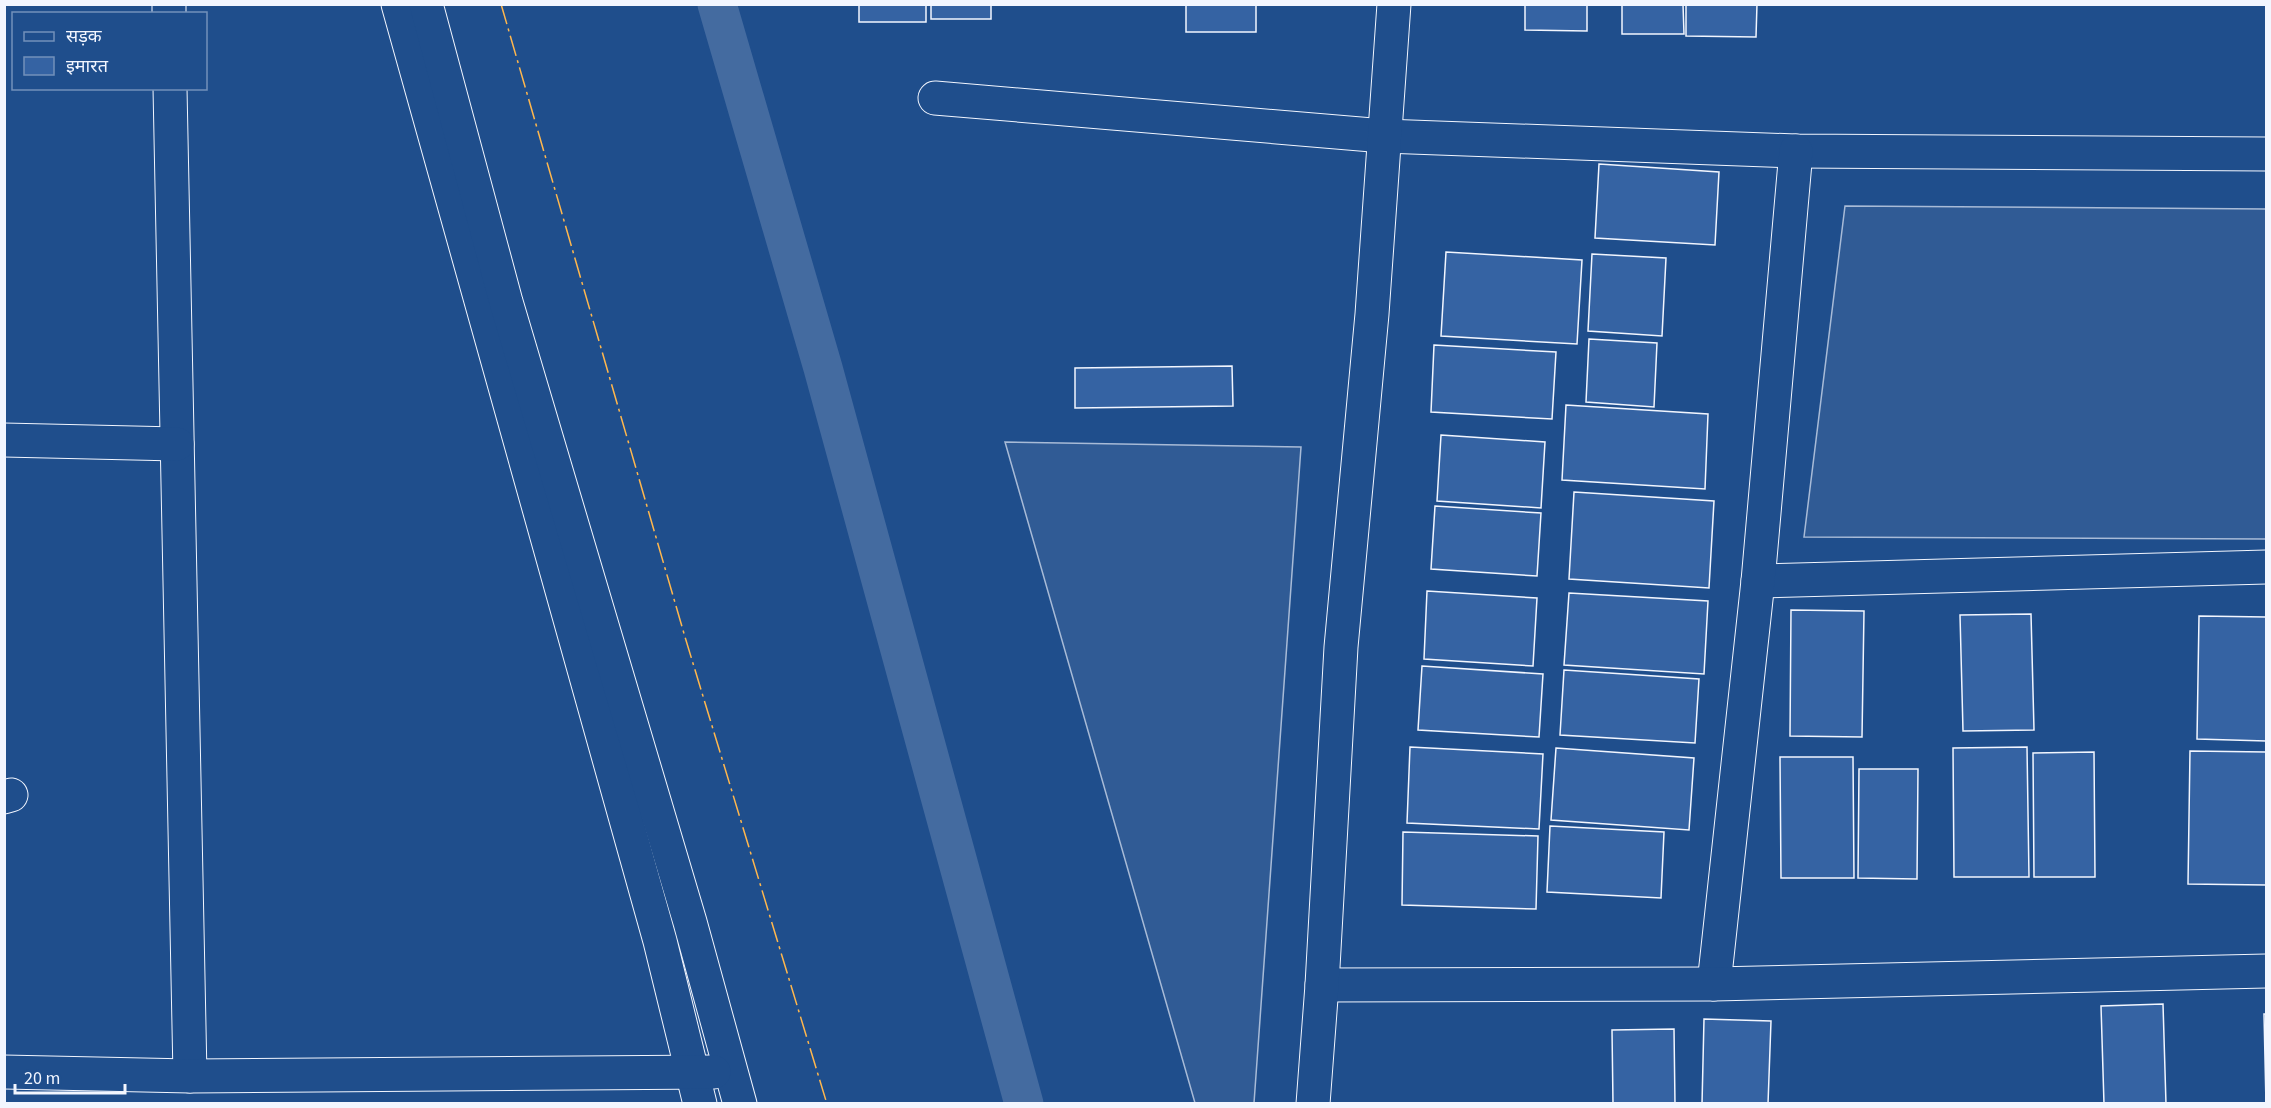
<svg xmlns="http://www.w3.org/2000/svg" width="2271" height="1108" viewBox="0 0 2271 1108" font-family="'Source Sans 3','Noto Sans Devanagari',sans-serif">
  <style>
    .built { fill: #305b95; stroke: #a8bbd7; stroke-width: 1.5 }
    .lines { fill: none; stroke-linecap: round; stroke-linejoin: round }
    .canal { stroke: #446ba0; stroke-width: 39 }
    .building { fill: #3563a3; stroke: #f2f6ff; stroke-width: 1.5 }
    .minor-casing { stroke: #f2f6ff; stroke-width: 35 }
    .minor { stroke: #1f4e8c; stroke-width: 33 }
    .power { stroke: #ffb74d; stroke-width: 1.5; stroke-dasharray: 21 4.5 3 4.5; stroke-linecap: butt }
  </style>
  <rect width="100%" height="100%" fill="#1f4e8c"/>
  <g class="built">
    <path d="M1845,206L2266,209V539L1804,537Z"/>
    <path d="M1005,442L1301,447L1254,1103H1195Z"/>
  </g>
  <g class="lines">
    <path class="canal" d="M717,4L823,368L1024,1104"/>
  </g>
  <g class="building">
    <rect x="859" y="4" width="67" height="18"/>
    <rect x="931" y="4" width="60" height="15"/>
    <rect x="1186" y="4" width="70" height="28"/>
    <path d="M1525,4H1587V31L1525,30Z"/>
    <path d="M1622,4H1683L1684,34H1622Z"/>
    <path d="M1686,4H1757L1756,37L1686,36Z"/>
    <path d="M1599,164L1719,172L1715,245L1595,238Z"/>
    <path d="M1446,252L1582,260L1577,344L1441,336Z"/>
    <path d="M1592,254L1666,258L1662,336L1588,331Z"/>
    <path d="M1589,339L1657,343L1654,407L1586,402Z"/>
    <path d="M1434,345L1556,352L1552,419L1431,412Z"/>
    <path d="M1232,366L1233,406L1075,408V368Z"/>
    <path d="M1566,405L1708,414L1705,489L1562,480Z"/>
    <path d="M1441,435L1545,442L1541,508L1437,501Z"/>
    <path d="M1574,492L1714,501L1709,588L1569,579Z"/>
    <path d="M1435,506L1541,513L1537,576L1431,569Z"/>
    <path d="M1427,591L1537,598L1533,666L1424,659Z"/>
    <path d="M1569,593L1708,601L1704,674L1564,665Z"/>
    <path d="M1791,610L1864,611L1862,737L1790,736Z"/>
    <path d="M2031,614L2034,730L1963,731L1960,615Z"/>
    <path d="M2199,616L2266,617V741L2197,739Z"/>
    <path d="M1422,666L1543,674L1539,737L1418,730Z"/>
    <path d="M1564,670L1699,679L1695,743L1560,735Z"/>
    <path d="M1410,747L1543,754L1539,829L1407,823Z"/>
    <path d="M2027,747L2029,877H1954L1953,748Z"/>
    <path d="M1556,748L1694,758L1689,830L1551,820Z"/>
    <path d="M2190,751L2266,752V885L2188,884Z"/>
    <path d="M2094,752L2095,877H2034L2033,753Z"/>
    <path d="M1780,757H1853L1854,878H1781Z"/>
    <path d="M1859,769H1918L1917,879L1858,878Z"/>
    <path d="M1550,826L1664,832L1661,898L1547,892Z"/>
    <path d="M1403,832L1538,836L1536,909L1402,905Z"/>
    <path d="M2163,1004L2166,1104H2104L2101,1006Z"/>
    <path d="M2264,1014H2266V1104Z"/>
    <path d="M1704,1019L1771,1021L1768,1104H1702Z"/>
    <path d="M1674,1029L1675,1104H1613L1612,1030Z"/>
  </g>
  <g class="lines">
    <g class="minor-casing">
      <g id="minor">
        <path d="M169,4V14"/>
        <path d="M398,4L660,941L700,1104"/>
        <path d="M426,4L506,302L690,922L740,1104"/>
        <path d="M170,88L190,1076"/>
        <path d="M935,98L1384,136L1796,151L2266,154"/>
        <path d="M4,440L177,444"/>
        <path d="M1758,581L2266,567"/>
        <path d="M4,797L11,795"/>
        <path d="M1714,984L1758,581L1796,151"/>
        <path d="M1322,985L1714,984L2266,971"/>
        <path d="M4,1072L190,1076L714,1072"/>
        <path d="M1313,1104L1322,985L1341,647L1372,314L1394,4"/>
      </g>
    </g>
    <use href="#minor" class="minor"/>
    <path class="power" d="M501,4L685,637L827,1104"/>
  </g>
  <rect width="2271" height="1108" fill="none" stroke="#f2f6ff" stroke-width="12"/>
  <rect x="12" y="12" width="195" height="78" fill="#1f4e8c" stroke="#7391ba" stroke-width="1.5"/>
  <rect x="24" y="32" width="30" height="9" fill="#1f4e8c" stroke="#7391ba" stroke-width="1.5"/>
  <text x="66" y="42" font-size="18" fill="#f2f6ff">सड़क</text>
  <rect x="24" y="57" width="30" height="18" fill="#3563a3" stroke="#7391ba" stroke-width="1.5"/>
  <text x="66" y="72" font-size="18" fill="#f2f6ff">इमारत</text>
  <path d="M15 1084v9h110v-9" fill="none" stroke="#f2f6ff" stroke-width="3"/>
  <text x="24" y="1084" font-size="18" fill="#f2f6ff" stroke="#1f4e8c" stroke-width="4.5" paint-order="stroke">20 m</text>
</svg>
